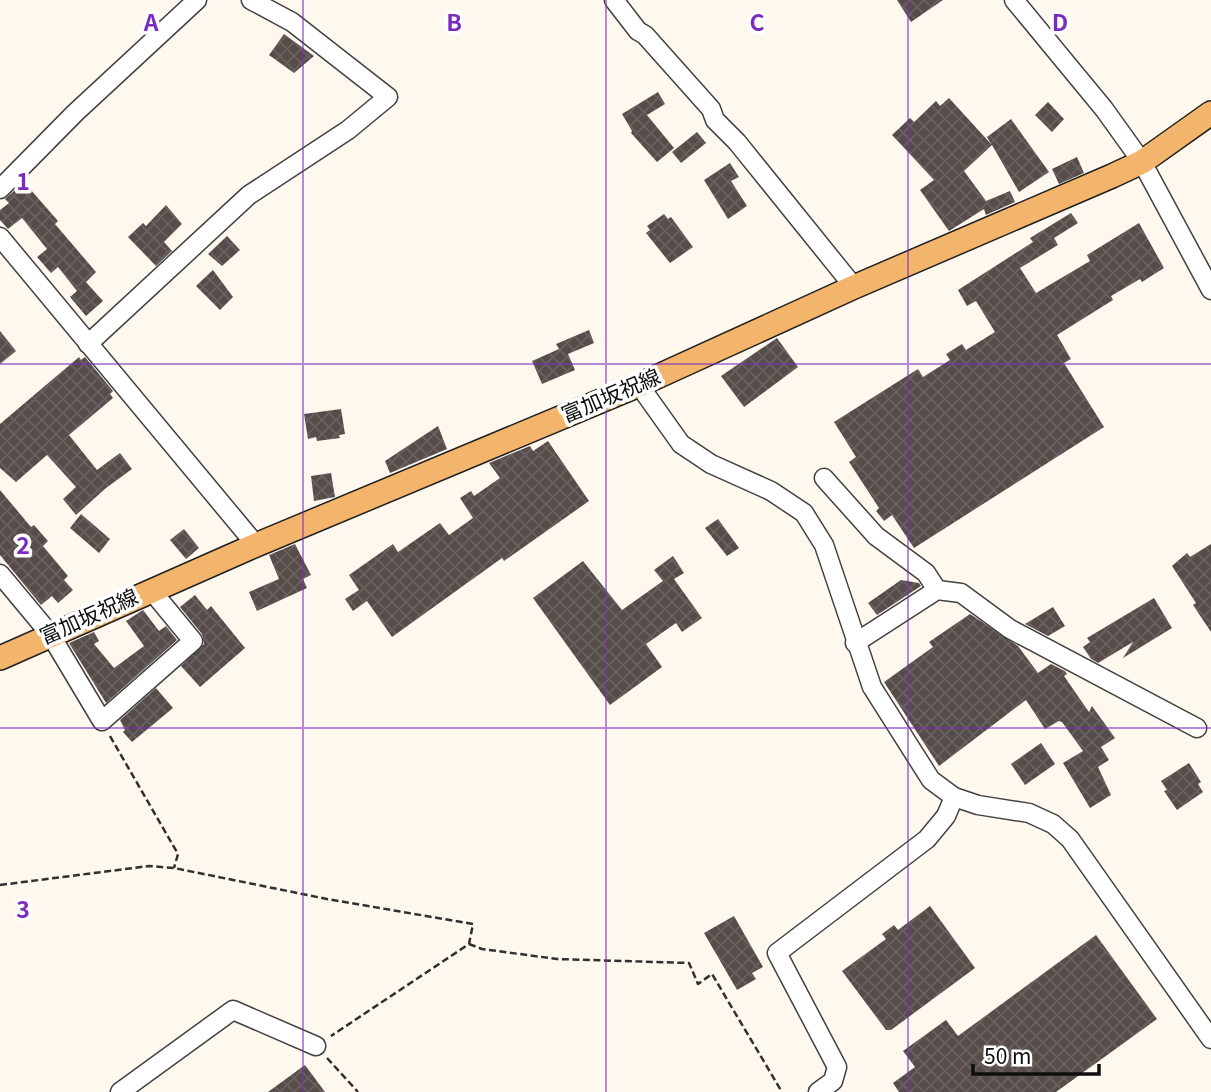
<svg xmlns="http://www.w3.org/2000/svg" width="1211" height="1092" viewBox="0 0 1211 1092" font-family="Georgia,'Noto Sans JP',serif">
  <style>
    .building { fill: url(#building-cross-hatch) }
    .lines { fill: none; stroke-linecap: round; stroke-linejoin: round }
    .minor-casing { stroke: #414141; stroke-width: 21 }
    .major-casing { stroke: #1f1f1f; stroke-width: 26 }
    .path { stroke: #303030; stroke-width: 2.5; stroke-dasharray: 7 3.5; stroke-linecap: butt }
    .minor { stroke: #fff; stroke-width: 18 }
    .major { stroke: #f2b56b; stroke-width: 23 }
    .grid { fill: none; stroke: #7b2cbf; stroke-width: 2; stroke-opacity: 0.55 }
    .labels { text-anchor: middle; stroke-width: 7; stroke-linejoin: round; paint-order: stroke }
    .street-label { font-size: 21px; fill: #0e0e0e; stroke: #fff }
    .grid-label { font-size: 23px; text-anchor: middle; font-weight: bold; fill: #7b2cbf; stroke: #fff; stroke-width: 7; stroke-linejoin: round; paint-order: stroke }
  </style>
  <defs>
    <pattern id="building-cross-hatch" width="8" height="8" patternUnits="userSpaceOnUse" patternTransform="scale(1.75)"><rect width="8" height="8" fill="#564c4a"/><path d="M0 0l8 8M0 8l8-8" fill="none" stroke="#696160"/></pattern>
  </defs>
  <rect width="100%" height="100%" fill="#fef8ef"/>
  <g class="building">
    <path d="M897,0H943L911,22Z"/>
    <path d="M284,34L314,56L294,73L269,55Z"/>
    <path d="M658,92L665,104L647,115L674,148L657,162L631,133L632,131L622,114Z"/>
    <path d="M949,98L991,144L987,137L1011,119L1049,172L1019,192L992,145L964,171L986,201L1010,191L1015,202L986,215L984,209L949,231L920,190L934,180L892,135L910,118L914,122L936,101L940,106Z"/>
    <path d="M1048,102L1064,119L1052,132L1035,115Z"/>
    <path d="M697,132L706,143L681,163L672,152Z"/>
    <path d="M1077,157L1084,173L1059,184L1052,169Z"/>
    <path d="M730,163L739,177L731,181L747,206L728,219L704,180Z"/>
    <path d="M24,182L58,221L55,224L96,272L86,282L103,301L86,316L70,297L77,291L58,267L51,273L37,257L47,249L22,218L8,229L0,220V210L9,203L5,199Z"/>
    <path d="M166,205L182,224L164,242L172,251L156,266L128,237L143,223L146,226Z"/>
    <path d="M1071,213L1078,223L1054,238L1058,245L1020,268L1036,293L1090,261L1087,255L1139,223L1164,268L1142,282L1140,279L1111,296L1113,300L1057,335L1071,359L1064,363L1104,427L914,548L892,515L884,521L876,511L879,508L849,462L856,457L834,422L918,369L923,377L950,360L946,354L962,344L966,350L995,332L976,301L967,306L958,290L1033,242L1030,238Z"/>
    <path d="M664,214L668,219L671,217L693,247L670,263L646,233L650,230L647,226Z"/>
    <path d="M227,236L240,250L222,266L208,254Z"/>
    <path d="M213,270L233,297L220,310L196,286Z"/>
    <path d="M589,330L594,343L568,354L575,370L542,384L532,361L559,349L556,344Z"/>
    <path d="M0,331L16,351L0,364Z"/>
    <path d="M777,338L798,367L744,407L721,376Z"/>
    <path d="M79,357L81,360L85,357L113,391L110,394L113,398L69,435L97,470L120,453L132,469L106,488L76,515L63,499L76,487L47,455L16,482L0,468V424Z"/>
    <path d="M341,409L345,434L339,435L340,438L317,441L316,437L308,439L304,414Z"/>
    <path d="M438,426L447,449L390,473L385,461Z"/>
    <path d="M548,441L589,501L504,561L502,558L392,637L367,601L353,611L345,599L359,590L349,575L393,544L398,552L440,523L449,535L473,518L460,498L471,491L474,496L500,478L489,463L530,446L533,451Z"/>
    <path d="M331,473L335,497L314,501L311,476Z"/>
    <path d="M0,490L31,527L34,525L48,541L43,546L68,576L64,580L73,590L58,603L52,596L41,605L0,555Z"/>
    <path d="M81,514L110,539L99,553L70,528Z"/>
    <path d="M718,519L739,548L727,556L705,528Z"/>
    <path d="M184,529L199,548L186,559L170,540Z"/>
    <path d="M295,544L311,575L303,579L307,588L257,611L249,592L279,579L269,555Z"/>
    <path d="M1211,544V632L1193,605L1196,603L1172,566L1187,553L1190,557Z"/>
    <path d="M673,556L684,573L674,579L702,618L682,632L676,623L646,644L662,667L610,705L533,598L583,561L622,610L663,581L654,570Z"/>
    <path d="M901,580L919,583L921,586L877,615L868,603Z"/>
    <path d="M195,595L207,610L211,606L245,648L200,687L181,666L204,644L202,634L180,607Z"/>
    <path d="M1154,598L1172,628L1123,658L1133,642L1098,663L1091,659L1083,647L1090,642L1087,638Z"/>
    <path d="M1053,607L1065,626L1048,636L1025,624Z"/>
    <path d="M143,610L159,631L166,626L177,640L106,703L69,643L94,632L99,641L94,644L114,668L144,646L126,621Z"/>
    <path d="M970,614L1018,646L1038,673L1051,664L1065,671L1067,674L1064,676L1089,712L1092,706L1115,738L1101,747L1109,760L1098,767L1111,795L1090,808L1063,763L1083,751L1062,722L1059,721L1045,729L1026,700L939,766L884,682L933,647L929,642Z"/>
    <path d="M156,688L173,708L132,742L123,732L125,730L120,720Z"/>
    <path d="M1041,743L1055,764L1025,785L1011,764Z"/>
    <path d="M1189,763L1201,782L1198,784L1203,792L1177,810L1164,791L1167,790L1161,781Z"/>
    <path d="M930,906L975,968L891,1030H886L842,971L886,939L882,934L894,925L898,930Z"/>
    <path d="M734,916L763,967L752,973L756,979L737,990L704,933Z"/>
    <path d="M1096,935L1157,1019L1056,1092H899L893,1083L915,1067L903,1051L946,1020L958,1036Z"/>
    <path d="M305,1065L325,1092H268Z"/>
  </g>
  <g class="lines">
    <g class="minor-casing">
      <g id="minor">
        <path d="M614,0L638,31L645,35L711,109L715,120L737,142L854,287"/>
        <path d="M1014,0L1104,109L1142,162L1211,290"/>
        <path d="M0,189L75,113L197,0"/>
        <path d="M0,237L256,545"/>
        <path d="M88,344L249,195L348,130L388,97L292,22L251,0"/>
        <path d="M639,385L681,444L711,464L771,491L804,513L824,545L872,687L931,780L954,797L978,805L1029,813L1053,824L1070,839L1211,1039"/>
        <path d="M824,478L876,536L926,573L937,590"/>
        <path d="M0,574L50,634L102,721L193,641L151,590"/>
        <path d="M855,643L937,590L961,593L1010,629L1197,728"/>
        <path d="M120,1092L233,1010L316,1046"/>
        <path d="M818,1092L833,1081L837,1067L777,953L927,839L946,816L954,797"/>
      </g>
    </g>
    <g class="major-casing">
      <path id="major" d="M0,658L256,545L639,385L854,287L1112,176L1142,162L1211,113"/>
    </g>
    <g class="path">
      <path d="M110,736L178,854L174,868"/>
      <path d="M0,885L149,866L174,868L327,899L473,924L469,944L331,1036"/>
      <path d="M469,944L482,949L557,959L689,963L698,984L712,974L782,1092"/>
      <path d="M327,1058L358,1092"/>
    </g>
    <use href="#minor" class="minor"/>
    <use href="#major" class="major"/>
  </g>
  <path class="grid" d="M303,0V1092M606,0V1092M908,0V1092M0,364H1211M0,728H1211"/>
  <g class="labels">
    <g class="street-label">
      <text transform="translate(611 396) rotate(-23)" y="7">富加坂祝線</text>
      <text transform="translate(89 617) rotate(-24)" y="7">富加坂祝線</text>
    </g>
  </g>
  <g class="grid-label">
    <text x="151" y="31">A</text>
    <text x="454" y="31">B</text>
    <text x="757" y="31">C</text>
    <text x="1060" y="31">D</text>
    <text x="23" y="190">1</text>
    <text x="23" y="554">2</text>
    <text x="23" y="918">3</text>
  </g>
  <path d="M973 1064v10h126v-10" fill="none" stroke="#0e0e0e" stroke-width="3.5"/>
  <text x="984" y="1064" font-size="21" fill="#0e0e0e" stroke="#ffffff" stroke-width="5" paint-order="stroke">50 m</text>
</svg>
